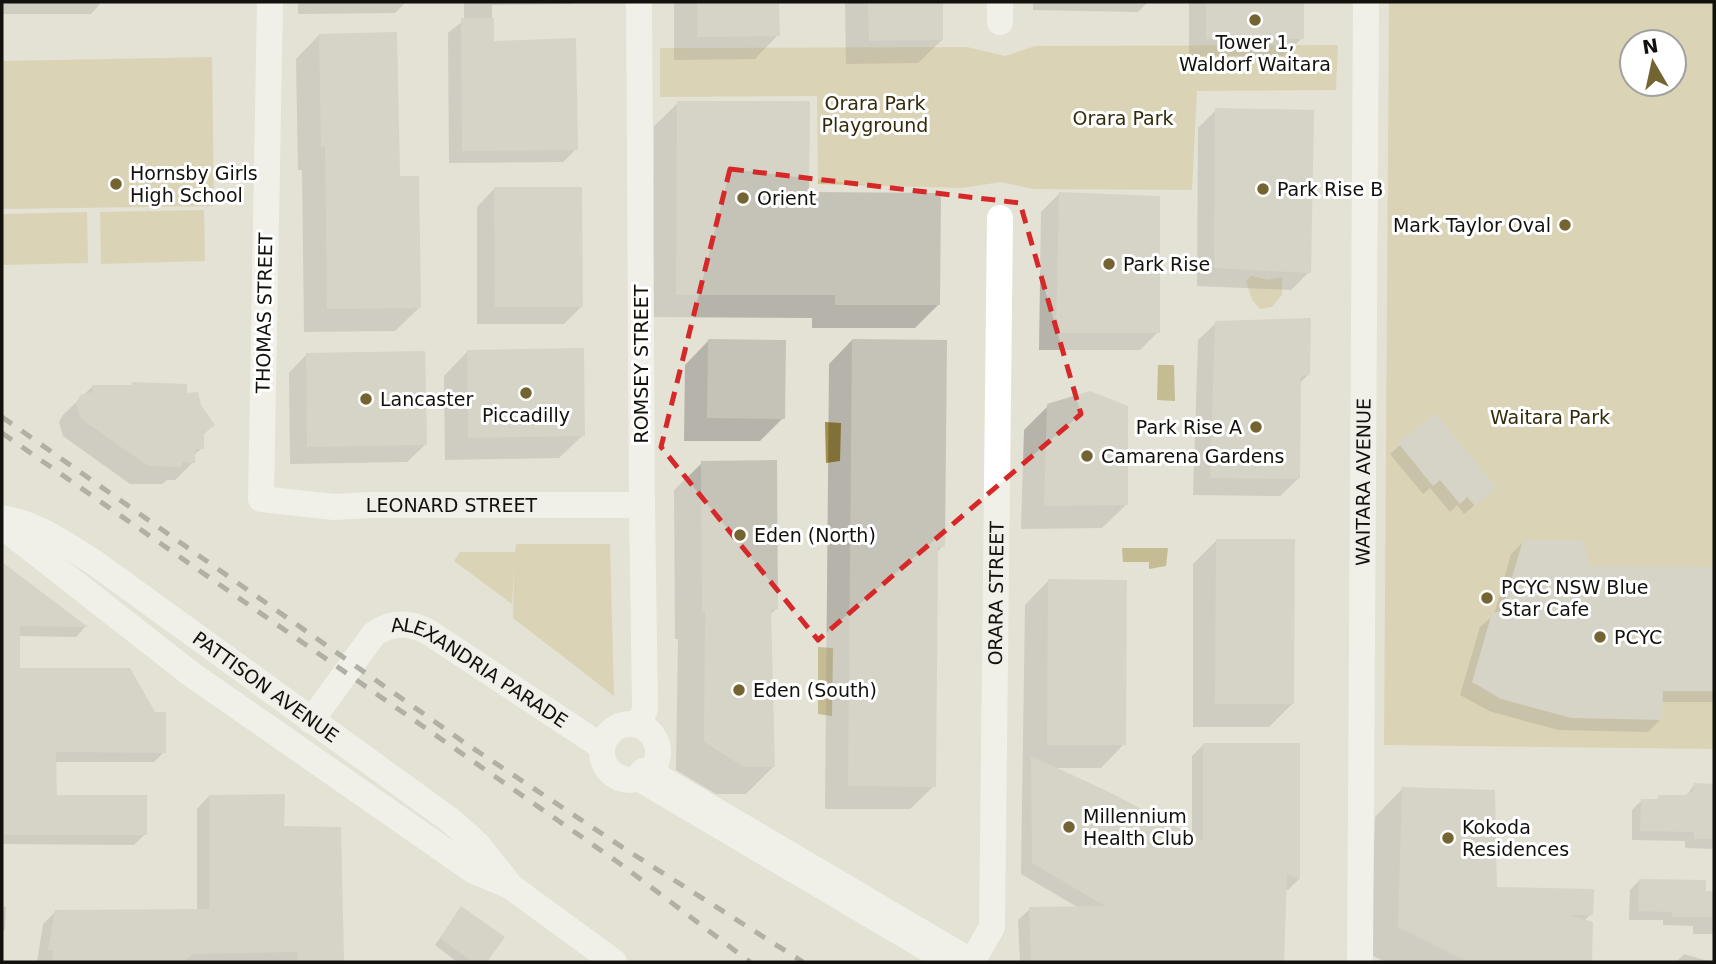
<svg xmlns="http://www.w3.org/2000/svg" width="1716" height="964" viewBox="0 0 1716 964" font-family="'DejaVu Sans',sans-serif">
  <style>
    .green { fill: #d1c290; fill-rule: evenodd }
    .water { fill: #a28e46 }
    .shadow { fill: #0003 }
    .building { fill: #c5c2b7 }
    .lines { fill: none; stroke-linecap: round; stroke-linejoin: round }
    .street { stroke: #fff; stroke-width: 26 }
    .secondary { stroke: #fff; stroke-width: 37 }
    .rail { stroke: #76746c; stroke-width: 5; stroke-dasharray: 12 12; stroke-linecap: butt }
    .marked { fill: none; stroke: #d62828; stroke-width: 5; stroke-dasharray: 14 9; stroke-linejoin: round }
    .poi-dot { fill: #736432; stroke: #fff; stroke-width: 2.5 }
    .labels { text-anchor: middle; stroke-width: 6; stroke-linejoin: round; paint-order: stroke }
    .poi-label { font-size: 19px; fill: #12110d; stroke: #fff; text-anchor: start }
    .park-label { font-size: 19px; fill: #342b0a; stroke: #fff }
    .street-label { font-size: 19px; fill: #12110d; stroke: #fff }
  </style>
  <rect width="100%" height="100%" fill="#e4e1d5"/>
  <g class="green">
    <path d="M1389,2H1714V749L1384,745ZM1632,42H1674V84H1632Z"/>
    <path d="M1338,45L1336,90L1197,91L1192,190L1033,189L1001,182L962,188L818,184L817,96L660,97V48L967,47L1005,56L1035,46Z"/>
    <path d="M212,57L214,206L2,209V61Z"/>
    <path d="M204,210L205,261L101,264L100,212Z"/>
    <path d="M87,212L88,263L2,265V214Z"/>
    <path d="M1251,276L1269,280L1282,277V295L1272,307L1260,309L1252,300L1246,281Z"/>
    <path d="M516,544H610L614,696L513,618L514,566L512,604L454,561L460,552H515Z"/>
  </g>
  <g class="water">
    <path d="M1158,365H1174L1175,401L1157,400Z"/>
    <path d="M825,422L841,423L840,461L826,463Z"/>
    <path d="M1122,548H1168L1166,566L1149,569V562H1123Z"/>
    <path d="M818,647L833,648L832,716L818,714Z"/>
  </g>
  <g class="shadow">
    <path d="M2,2H99V5L91,14H2Z"/>
    <path d="M298,2H406L395,13L298,14Z"/>
    <path d="M464,2H574L572,4L492,5V42L576,149L563,162L449,163L448,33L464,20Z"/>
    <path d="M674,2H778V35L755,59L674,60Z"/>
    <path d="M845,2H941L942,40L918,63L846,64Z"/>
    <path d="M1033,2H1148L1138,12L1033,10Z"/>
    <path d="M1189,2H1303L1302,38L1284,56H1189Z"/>
    <path d="M319,35L398,178L419,308L395,331L304,332L302,170H298L296,59Z"/>
    <path d="M678,103L808,194L939,304L915,328H812V318L653,317L654,126Z"/>
    <path d="M1216,110L1309,272L1291,290L1197,286L1198,128Z"/>
    <path d="M494,189L582,306L564,324H477V207Z"/>
    <path d="M1059,194L1158,332L1140,350H1039L1041,212Z"/>
    <path d="M1216,323L1309,374L1300,383L1298,479L1280,496L1193,495L1198,340Z"/>
    <path d="M852,340L943,546L936,553L934,786L910,809H825L829,364Z"/>
    <path d="M708,341L783,418L760,441H684L685,365Z"/>
    <path d="M467,352L583,435L559,458L445,460L444,376Z"/>
    <path d="M306,355L425,445L407,462L290,464L289,373Z"/>
    <path d="M133,384L186,394L200,406L213,425L202,436V448L193,456V462L175,480H167L162,484H130L63,436L59,422L63,415L93,386L130,387Z"/>
    <path d="M1048,406L1126,505L1102,528L1021,529L1024,430Z"/>
    <path d="M1434,415L1485,497L1464,514L1457,505L1450,512L1430,488L1423,494L1390,454Z"/>
    <path d="M702,463L777,608L769,616L773,767L746,794H716L676,770L678,639H675L674,490Z"/>
    <path d="M1217,540L1293,703L1269,727H1193V564Z"/>
    <path d="M1524,541L1589,568L1714,569V702H1661L1660,720L1648,732L1558,730L1489,711L1460,695L1480,627L1494,615L1511,554Z"/>
    <path d="M2,563L85,627L76,637L18,636L19,670L164,752L154,762H55V796L145,834L134,845L2,844Z"/>
    <path d="M1048,581L1124,744L1101,768H1052L1192,837V756L1204,744L1299,745V879L1288,890L1285,889L1282,962H1020L1018,920L1030,909L1079,908L1021,874L1025,605Z"/>
    <path d="M1694,785H1714V849L1685,848V841L1632,840V810L1641,801H1654L1659,797H1685Z"/>
    <path d="M1402,789L1495,889L1591,914L1584,921L1591,923L1590,962H1386L1371,955L1375,817Z"/>
    <path d="M209,796L282,827L339,829L342,962H37L43,924L56,911H197V809Z"/>
    <path d="M1639,881L1714,893V934H1693V926L1663,925V920H1629L1630,890Z"/>
    <path d="M2,907H6L5,930L2,932Z"/>
    <path d="M461,908L502,938L485,962H457L435,945Z"/>
    <path d="M1684,954L1711,962H1676Z"/>
  </g>
  <g class="building">
    <path d="M697,2H779L780,36L697,37Z"/>
    <path d="M868,2H943V40L869,41Z"/>
    <rect x="1206" y="2" width="98" height="37"/>
    <path d="M461,18H494V41L576,38L578,150L462,151Z"/>
    <path d="M397,32L400,176H419L421,308L327,309L325,147H321L319,34Z"/>
    <path d="M677,101H810L809,192L941,193L940,305H835V295H676Z"/>
    <path d="M1215,108L1314,110L1311,273L1214,268Z"/>
    <path d="M494,187H582L583,307H495Z"/>
    <path d="M1059,192L1160,196V333H1056Z"/>
    <path d="M1311,318L1310,375L1301,376L1300,479L1210,478L1215,321Z"/>
    <path d="M708,339L786,340L785,419L707,418Z"/>
    <path d="M852,339L947,340L945,547H938L936,787L848,786Z"/>
    <path d="M584,348L585,436L468,438L467,350Z"/>
    <path d="M425,351L427,445L307,447L306,353Z"/>
    <path d="M132,382L187,384V393L198,392L201,405L215,425L204,433V449H195V463L182,462V467L148,466L80,418L76,403L80,395L93,392L92,385H133Z"/>
    <path d="M1090,391L1128,406V505L1044,506L1047,404Z"/>
    <path d="M1435,413L1497,488L1475,506L1467,497L1460,504L1440,480L1433,486L1398,443Z"/>
    <path d="M777,460L778,609H771L775,767H744L704,742L705,612H702L701,461Z"/>
    <path d="M1216,539H1295L1294,704H1215Z"/>
    <path d="M1523,540H1583L1590,566L1714,567V691H1663L1662,720L1571,718L1501,699L1472,682L1492,613L1502,611Z"/>
    <path d="M2,562L88,627L20,626V668H130L155,712H166V753L56,752L57,795H147V835H2Z"/>
    <path d="M1048,579L1127,580L1126,745H1047Z"/>
    <path d="M1203,743H1300V880L1287,874L1284,962H1031L1029,907L1105,906L1032,863L1031,756L1107,791L1203,841Z"/>
    <path d="M1694,783L1714,784V839H1694V832L1640,831L1641,799H1658V795H1689V792H1693Z"/>
    <path d="M1402,787L1495,790L1497,887L1594,889L1593,915H1569L1593,922L1592,962H1468L1398,927Z"/>
    <path d="M285,794L284,826L341,827L344,962H297V952L193,954L182,962H52L53,950H48L55,910L209,909V795Z"/>
    <path d="M1639,879L1706,880V891H1714V917H1672V912L1638,911Z"/>
    <path d="M461,906L505,937L487,962H472L440,938Z"/>
  </g>
  <g class="lines">
    <g class="street">
      <path id="s1" d="M270,2L261,499L334,507L370,505H642"/>
      <path d="M1000,22V2"/>
      <path id="s2" d="M2,518C35,523 67,545 95,563L450,820L478,845L509,884"/>
      <path d="M2,526L191,674L474,871L510,886L614,962"/>
      <path id="s3" d="M311,721L374,634C392,621 411,622 430,633L601,746"/>
      <circle cx="630" cy="752" r="28"/>
      <path d="M639,725L645,709L642,505L639,2"/>
      <path id="s4" d="M972,962L992,927L1000,218"/>
      <path id="s5" d="M1360,962L1366,2"/>
    </g>
    <path class="secondary" d="M646,776L961,962"/>
    <g class="rail">
      <path d="M2,417L465,743L625,849L803,962"/>
      <path d="M2,433L619,863L750,962"/>
    </g>
  </g>
  <path d="M0 0H1716V964H0ZM730,169L1020,203L1081,414L818,640L661,447Z" fill="#e4e1d5" fill-opacity=".55" fill-rule="evenodd"/>
  <path class="marked" d="M730,169L1020,203L1081,414L818,640L661,447Z"/>
  <g class="poi-dot">
    <circle cx="1255" cy="20" r="7"/>
    <circle cx="116" cy="184" r="7"/>
    <circle cx="1263" cy="189" r="7"/>
    <circle cx="743" cy="198" r="7"/>
    <circle cx="1565" cy="225" r="7"/>
    <circle cx="1109" cy="264" r="7"/>
    <circle cx="526" cy="393" r="7"/>
    <circle cx="366" cy="399" r="7"/>
    <circle cx="1256" cy="427" r="7"/>
    <circle cx="1087" cy="456" r="7"/>
    <circle cx="740" cy="535" r="7"/>
    <circle cx="1487" cy="598" r="7"/>
    <circle cx="1600" cy="637" r="7"/>
    <circle cx="739" cy="690" r="7"/>
    <circle cx="1069" cy="827" r="7"/>
    <circle cx="1448" cy="838" r="7"/>
  </g>
  <g class="labels">
    <g class="poi-label">
      <text x="1255" y="49" text-anchor="middle">Tower 1,<tspan x="1255" dy="22">Waldorf Waitara</tspan></text>
      <text x="130" y="180">Hornsby Girls<tspan x="130" dy="22">High School</tspan></text>
      <text x="1277" y="196">Park Rise B</text>
      <text x="757" y="205">Orient</text>
      <text x="1551" y="232" text-anchor="end">Mark Taylor Oval</text>
      <text x="1123" y="271">Park Rise</text>
      <text x="380" y="406">Lancaster</text>
      <text x="526" y="422" text-anchor="middle">Piccadilly</text>
      <text x="1242" y="434" text-anchor="end">Park Rise A</text>
      <text x="1101" y="463">Camarena Gardens</text>
      <text x="754" y="542">Eden (North)</text>
      <text x="1501" y="594">PCYC NSW Blue<tspan x="1501" dy="22">Star Cafe</tspan></text>
      <text x="1614" y="644">PCYC</text>
      <text x="753" y="697">Eden (South)</text>
      <text x="1083" y="823">Millennium<tspan x="1083" dy="22">Health Club</tspan></text>
      <text x="1462" y="834">Kokoda<tspan x="1462" dy="22">Residences</tspan></text>
    </g>
    <g class="park-label">
      <text x="875" y="110">Orara Park<tspan x="875" dy="22">Playground</tspan></text>
      <text x="1123" y="125">Orara Park</text>
      <text x="1550" y="424">Waitara Park</text>
    </g>
    <g class="street-label">
      <text transform="translate(264 313) rotate(-89)" y="7">THOMAS STREET</text>
      <text transform="translate(641 364) rotate(-90)" y="7">ROMSEY STREET</text>
      <text dy="7" stroke="none"><textPath href="#s5" startOffset="480">WAITARA AVENUE</textPath></text>
      <text dy="7" stroke="none"><textPath href="#s1" startOffset="688">LEONARD STREET</textPath></text>
      <text dy="7" stroke="none"><textPath href="#s4" startOffset="374">ORARA STREET</textPath></text>
      <text dy="7" stroke="none"><textPath href="#s3" startOffset="228">ALEXANDRIA PARADE</textPath></text>
      <text dy="7" stroke="none"><textPath href="#s2" startOffset="315">PATTISON AVENUE</textPath></text>
    </g>
  </g>
  <rect width="1716" height="964" fill="none" stroke="#12110d" stroke-width="7"/>
  <g transform="translate(1653 63) rotate(351)"><circle r="33" fill="#ffffff" stroke="#a0a09e" stroke-width="2"/>
  <path d="M0-5L12 26L0 18L-12 26Z" fill="#736432"/>
  <text y="-10" font-size="19" font-weight="bold" text-anchor="middle" fill="#12110d">N</text>
  </g>
</svg>
